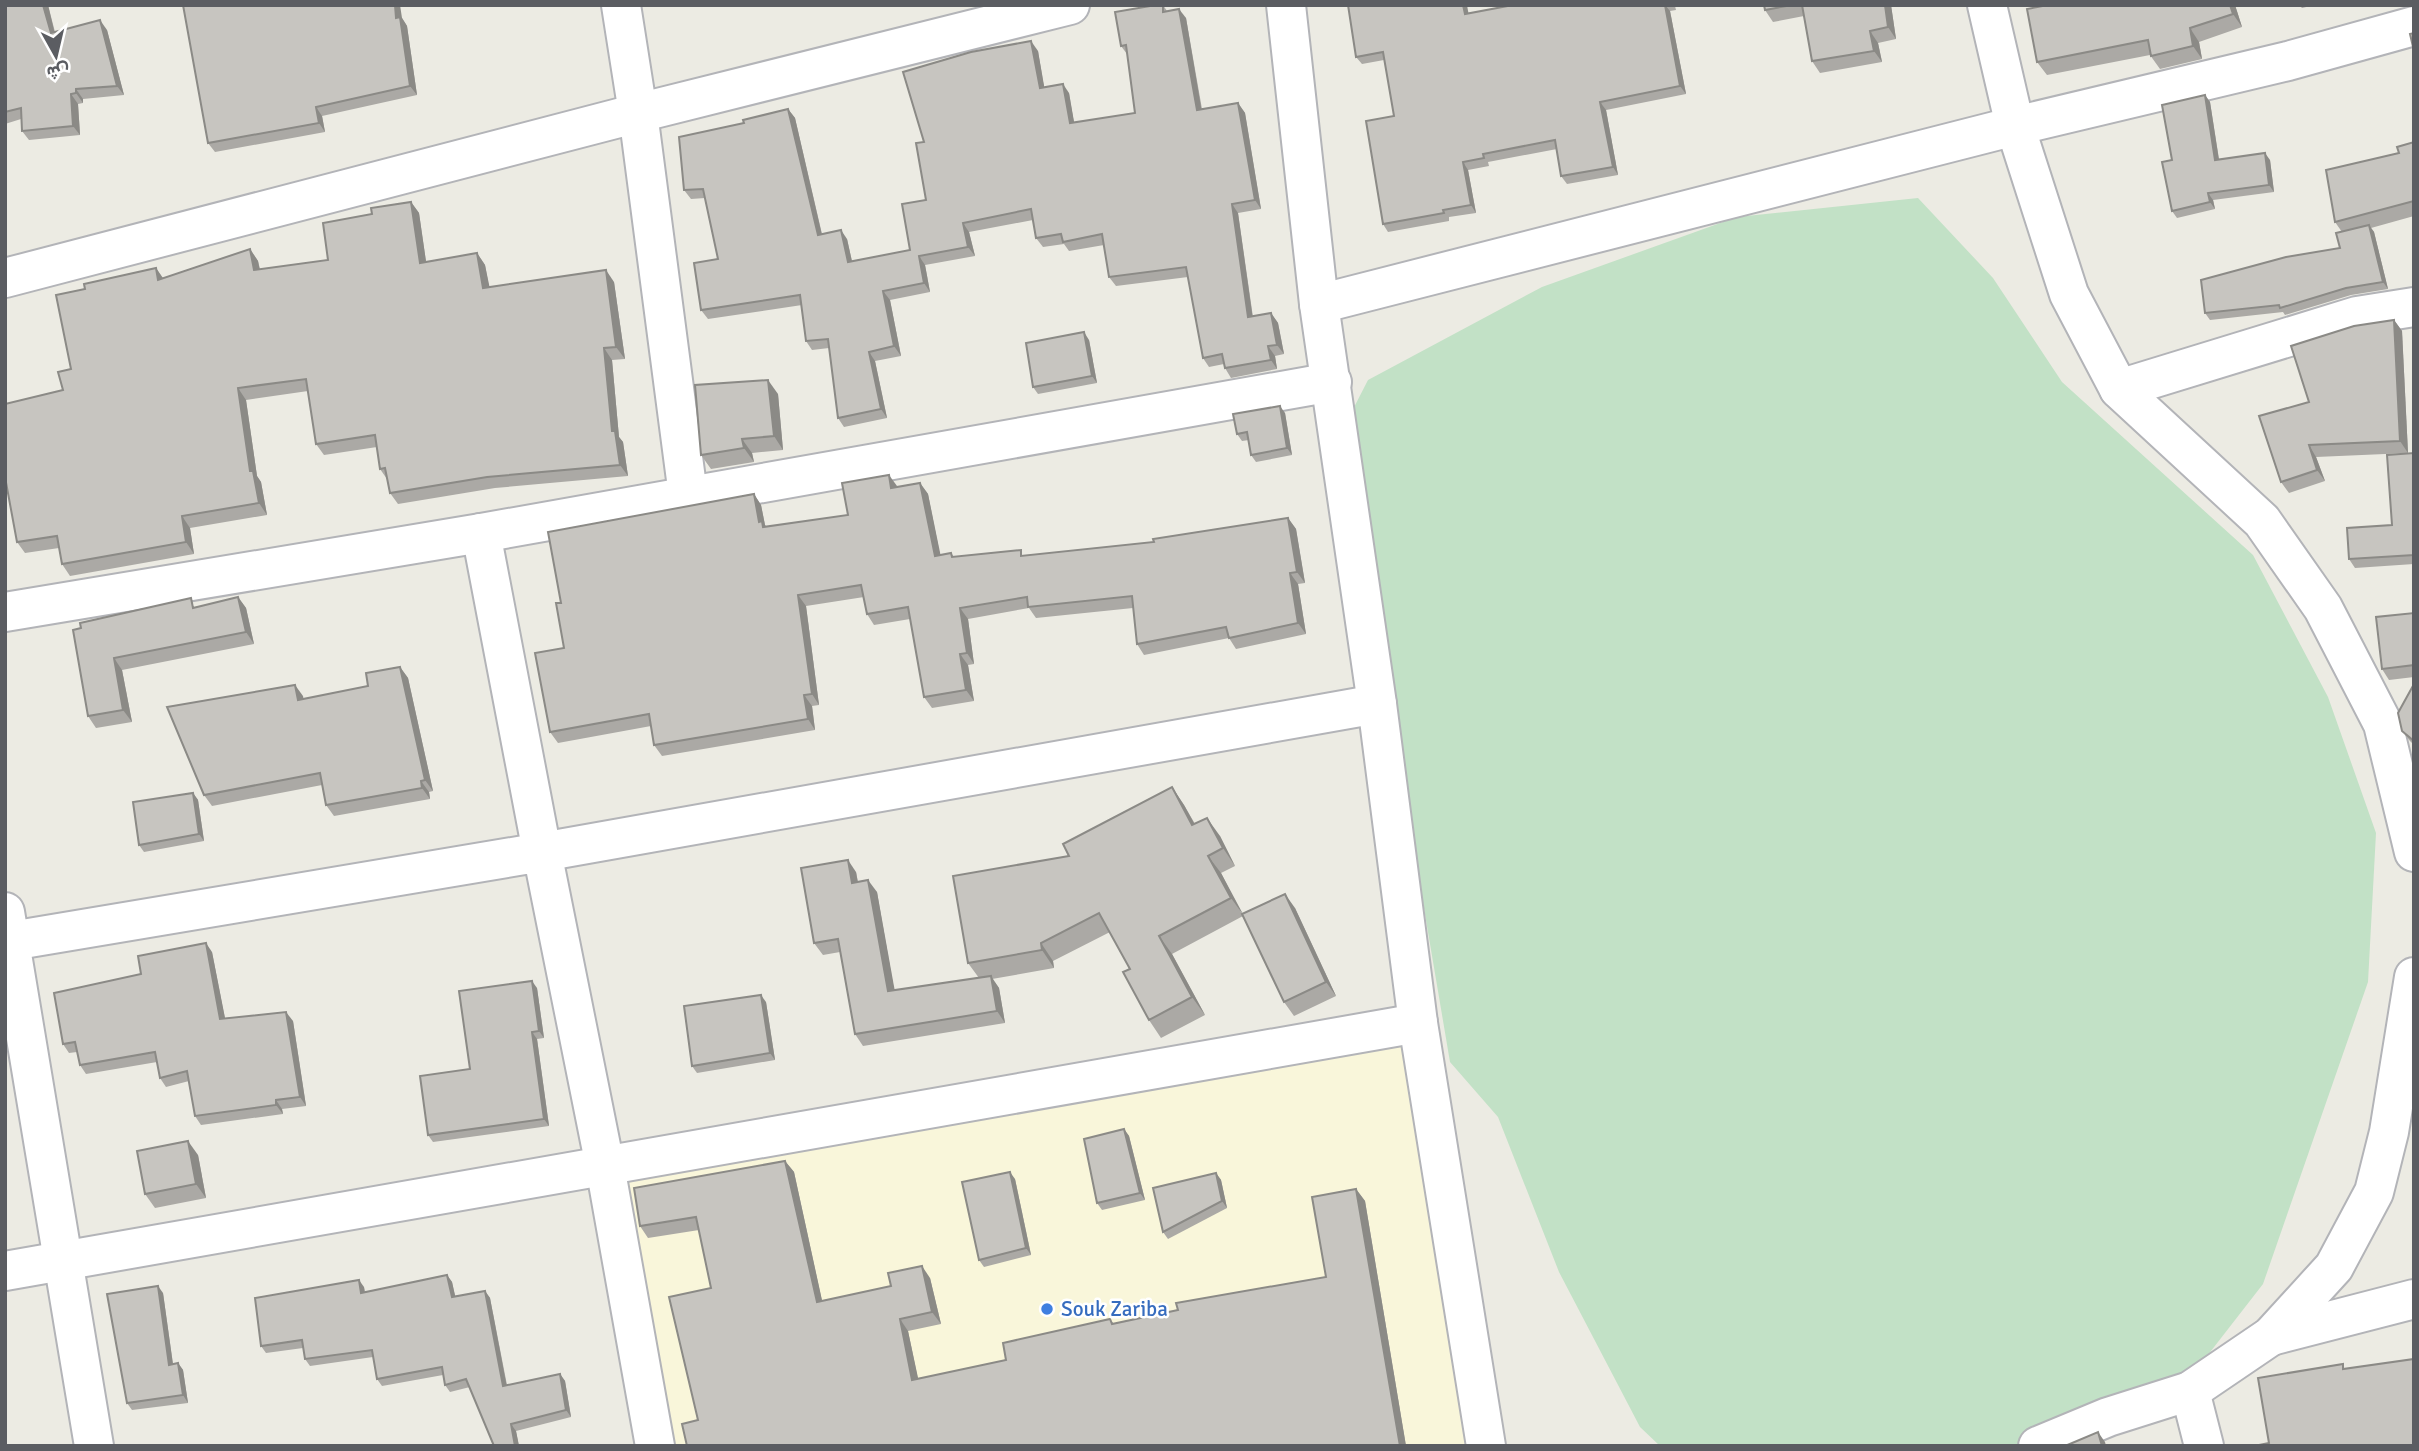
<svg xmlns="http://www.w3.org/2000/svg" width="2419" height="1451" viewBox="0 0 2419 1451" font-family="Signika,Vazirmatn,sans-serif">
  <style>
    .commercial { fill: #f9f6da }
    .green { fill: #c2e1c6 }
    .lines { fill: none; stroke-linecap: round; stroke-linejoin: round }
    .street-casing { stroke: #b3b4b8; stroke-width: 42 }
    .street { stroke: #fff; stroke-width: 38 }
    .wall { fill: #aba9a5 }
    .shaded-wall { fill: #8b8a86 }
    .building { fill: #c7c5c0; stroke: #8b8a86; stroke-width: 2 }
    .shop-dot { fill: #3f7fe0; stroke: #fff; stroke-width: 2.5 }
    .labels { text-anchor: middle; stroke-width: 5; stroke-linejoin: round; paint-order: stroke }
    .shop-label { font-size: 21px; fill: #366cbe; stroke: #fff; text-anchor: start }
  </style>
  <rect width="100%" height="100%" fill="#ecebe3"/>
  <path class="commercial" d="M1406,1036L1475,1446H667L615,1173Z"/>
  <path class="green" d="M1918,198L1993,278L2062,382L2253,555L2328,697L2376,833L2368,982L2263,1284L2197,1369L2021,1446H1660L1640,1427L1559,1272L1498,1117L1450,1062L1386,684L1347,421L1368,380L1542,287L1737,217Z"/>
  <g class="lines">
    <g class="street-casing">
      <g id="street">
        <path d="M621,5L638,113L688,495"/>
        <path d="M1286,5L1319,304L1377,704L1418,1023L1486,1446"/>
        <path d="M2414,26L2288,61L2015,126L2069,294L2119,389L2262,521L2323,608L2383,724L2414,852"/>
        <path d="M5,278L638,113L1070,5"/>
        <path d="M1319,304L2015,126L1987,5"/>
        <path d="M2119,389L2357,316L2414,307"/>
        <path d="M481,533L542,852L1377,704"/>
        <path d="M5,612L481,533L1332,382"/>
        <path d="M5,912L94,1446"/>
        <path d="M5,942L542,852L605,1166L655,1446"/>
        <path d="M5,1271L1418,1023"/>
        <path d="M2271,1336L2414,1299"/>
        <path d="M2190,1391L2204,1446"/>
        <path d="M2038,1446L2108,1417L2190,1391L2271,1336L2334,1267L2374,1192L2389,1132L2414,977"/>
      </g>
    </g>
    <use href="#street" class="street"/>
  </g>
  <g class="wall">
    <path d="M5,5H48L55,32L107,30L124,95L83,99V103L78,104L80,135L29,140L22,131L21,119L5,124Z"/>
    <path d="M1163,5L1167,11L1186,18L1202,109L1238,103L1245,113L1261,209L1238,213L1253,317L1271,313L1278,323L1284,354L1275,356L1277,369L1231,378L1225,368L1224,364L1209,367L1203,358L1188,277L1116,286L1109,277L1104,245L1069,251L1064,244L1043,247L1036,238L1033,220L969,232L975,256L925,265L930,292L890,300L901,356L875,361L887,418L844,427L838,418L829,348L812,350L806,341L802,305L708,319L701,310L718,259L705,198L691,199L684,190L744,123L788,109L795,118L822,234L847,239L852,261L910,250L926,200L924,142L1038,51L1044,87L1069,93L1074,123L1135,113L1127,54L1121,46Z"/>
    <path d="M1513,5H1676L1675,6L1676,10L1670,11L1686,94L1606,110L1618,175L1567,184L1561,176L1557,149L1488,162L1489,166L1468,170L1476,213L1449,217V221L1388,232L1383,224L1394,116L1384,60L1362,64L1356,57L1469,13Z"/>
    <path d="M1764,5H1891L1896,39L1878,43L1882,62L1820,73L1812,61L1804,16L1773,22L1765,10Z"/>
    <path d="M2048,5H2235L2242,27L2199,42L2202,59L2160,69L2150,55L2047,75L2037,62Z"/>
    <path d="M2299,5H2315L2302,8Z"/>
    <path d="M402,18L407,26L417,95L322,116L325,132L215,152L208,143Z"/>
    <path d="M2205,95L2210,102L2219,159L2270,160L2274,192L2213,200L2215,209L2177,218L2172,211V160Z"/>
    <path d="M2414,142V216L2371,228L2374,232L2388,289L2351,295L2285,315L2283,312L2210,320L2205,313L2340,248L2342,232L2335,222L2399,153Z"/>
    <path d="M411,202L419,213L426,262L477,253L485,265L489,287L614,282L625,359L612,360L619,437L623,442L628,476L495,488L398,504L390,493L387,479L380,469L377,447L324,455L316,444L308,391L246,400L257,476L261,482L267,515L190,528L194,554L70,576L62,564L59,548L25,553L17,542L63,390L71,369L156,268L163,278L250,249L258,261L260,269L328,260L372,214Z"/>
    <path d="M2394,320L2402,331L2408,453L2316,457L2325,481L2289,493L2281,482L2309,402Z"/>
    <path d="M1089,340L1097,383L1038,394L1033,387Z"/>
    <path d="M778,394L783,450L752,453L754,462L711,469L701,455Z"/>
    <path d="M1285,413L1292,455L1256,462L1251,455L1249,440L1242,441L1237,434Z"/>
    <path d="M2414,453V564L2355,568L2349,559L2392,525Z"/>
    <path d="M920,483L928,494L940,555L951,553L954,557L1024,556L1154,542L1288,518L1296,529L1305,583L1298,584L1306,634L1236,649L1229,638L1144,655L1137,644L1133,608L1036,618L1029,608L968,619L974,664L968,665L974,701L932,708L924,697L910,619L874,625L867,614L864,597L806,606L819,705L812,706L815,730L662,756L654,745L651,726L558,743L550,732L564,648L561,603L754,494L761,505L765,525L766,527L848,515L897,487Z"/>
    <path d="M238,597L246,608L254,644L122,670L132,722L96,728L88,716L73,630L197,607Z"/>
    <path d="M2414,613V677L2389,680L2382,669Z"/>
    <path d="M400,667L408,678L433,791L429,792L430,799L334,816L326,805L322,785L212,806L204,795L295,685L303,699L368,686Z"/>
    <path d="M2414,683V745L2410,741L2402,731Z"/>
    <path d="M1172,787L1184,805L1195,824L1220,836L1235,866L1221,873L1242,914L1295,908L1336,996L1294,1016L1284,1002L1243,916L1172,954L1205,1015L1161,1038L1149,1020L1130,969L1110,932L1053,961L1054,968L992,979L999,988L1005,1023L863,1046L855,1034L840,952L823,955L814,943L856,872L858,882L877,892L894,990L979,978L968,963L1069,856Z"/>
    <path d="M193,793L198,800L204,841L144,852L139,845Z"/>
    <path d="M212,952L225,1019L293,1021L306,1106L282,1109L283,1114L201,1125L195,1116L189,1081L166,1087L160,1078L157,1062L86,1074L80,1065L77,1052L69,1053L63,1044L141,974Z"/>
    <path d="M537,988L544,1038L537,1039L549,1126L433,1142L428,1135L470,1069Z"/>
    <path d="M766,1002L775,1060L697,1073L692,1066Z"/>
    <path d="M1124,1129L1129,1136L1145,1200L1102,1210L1097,1203Z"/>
    <path d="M198,1155L206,1198L155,1208L145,1194Z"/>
    <path d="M785,1161L794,1172L822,1301L930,1278L941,1324L908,1331L918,1379L1006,1360L1110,1319L1114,1324L1326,1277L1356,1189L1365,1201L1406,1446L698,1420L711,1288L699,1230L648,1238L640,1226Z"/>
    <path d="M1216,1173L1221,1180L1227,1208L1168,1239L1163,1232Z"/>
    <path d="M1015,1179L1031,1255L984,1267L979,1260Z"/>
    <path d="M447,1275L452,1282L455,1296L485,1291L490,1298L507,1385L560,1374L565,1381L571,1417L516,1431L519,1446H494L470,1387L450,1392L445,1385L443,1375L382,1386L377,1379L373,1357L310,1366L305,1359L303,1348L266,1353L261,1346L364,1287L365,1293Z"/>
    <path d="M163,1293L173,1364L178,1363L183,1370L188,1403L132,1410L127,1403Z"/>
  </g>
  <g class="shaded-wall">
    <path d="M43,5H48L57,43L51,33Z"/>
    <path d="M395,5H400L402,18L407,26L417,95L410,86L396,18Z"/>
    <path d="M1463,5H1467L1470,22L1465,14Z"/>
    <path d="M1665,5L1670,11L1686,94L1680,86Z"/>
    <path d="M1885,5H1891L1896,39L1888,27Z"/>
    <path d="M2230,5H2235L2242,27L2233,14Z"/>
    <path d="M1179,9L1186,18L1203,119L1197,110Z"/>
    <path d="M100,20L107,30L124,95L117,86Z"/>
    <path d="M2190,28L2199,42L2202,59L2193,46Z"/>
    <path d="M1870,31L1878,43L1882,62L1874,51Z"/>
    <path d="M1031,41L1038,51L1046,97L1040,88Z"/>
    <path d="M1063,84L1069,93L1076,133L1070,123Z"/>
    <path d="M76,89L83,99V103L76,93Z"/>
    <path d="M71,94L78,104L80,135L73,126Z"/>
    <path d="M2205,95L2210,102L2220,167L2215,160Z"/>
    <path d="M1600,102L1606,110L1618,175L1613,167Z"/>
    <path d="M1238,103L1245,113L1261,209L1255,200Z"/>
    <path d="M316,107L322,116L325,132L319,123Z"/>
    <path d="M788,109L795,118L824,244L818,235Z"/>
    <path d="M2265,153L2270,160L2274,192L2269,185Z"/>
    <path d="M1463,162L1468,170L1476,213L1471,205Z"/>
    <path d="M2208,193L2213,200L2215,209L2210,202Z"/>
    <path d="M411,202L419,213L428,275L420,263Z"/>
    <path d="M1232,204L1238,213L1254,327L1248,317Z"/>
    <path d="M963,223L969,232L975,256L968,247Z"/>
    <path d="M2369,225L2374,232L2388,289L2383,282Z"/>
    <path d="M841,230L847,239L854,271L848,262Z"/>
    <path d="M250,249L258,261L262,282L254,270Z"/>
    <path d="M477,253L485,265L492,299L483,288Z"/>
    <path d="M919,256L925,265L930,292L924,283Z"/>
    <path d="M156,268L164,280H158Z"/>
    <path d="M606,270L614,282L625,359L616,347Z"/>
    <path d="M883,291L890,300L901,356L894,346Z"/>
    <path d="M1271,313L1278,323L1284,354L1277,345Z"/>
    <path d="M2394,320L2402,331L2408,453L2400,441Z"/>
    <path d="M1084,332L1089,340L1097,383L1092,376Z"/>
    <path d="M1268,346L1275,356L1277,369L1271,360Z"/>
    <path d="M604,348L612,360L619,437L623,442L628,476L620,465L612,431Z"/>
    <path d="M869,352L875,361L887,418L881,409Z"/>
    <path d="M768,380L778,394L783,450L774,436Z"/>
    <path d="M238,388L246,400L257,476L261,482L267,515L259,503L250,471Z"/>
    <path d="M1280,406L1285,413L1292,455L1287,448Z"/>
    <path d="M742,439L752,453L754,462L744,448Z"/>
    <path d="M2309,445L2316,457L2325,481L2317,470Z"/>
    <path d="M889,475L897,486L899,499L891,488Z"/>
    <path d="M920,483L928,494L943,567L935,556Z"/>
    <path d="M754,494L761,505L765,525L770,532L771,538L759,522Z"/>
    <path d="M182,516L190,528L194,554L186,542Z"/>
    <path d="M1288,518L1296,529L1305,583L1297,572Z"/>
    <path d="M1290,573L1298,584L1306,634L1298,623Z"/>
    <path d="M798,595L806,606L819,705L812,694Z"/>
    <path d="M238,597L246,608L254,644L246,632Z"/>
    <path d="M960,608L968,619L974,664L967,653Z"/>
    <path d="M960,654L968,665L974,701L966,690Z"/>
    <path d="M114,658L122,670L132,722L123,710Z"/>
    <path d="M400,667L408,678L433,791L425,780Z"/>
    <path d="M295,685L303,696L306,711L298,700Z"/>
    <path d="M804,695L812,706L815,730L808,719Z"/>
    <path d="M421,781L429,792L430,799L422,788Z"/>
    <path d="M1172,787L1184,805L1205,843L1192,825Z"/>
    <path d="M193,793L198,800L204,841L199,834Z"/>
    <path d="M1207,818L1220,836L1235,866L1223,848Z"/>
    <path d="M1208,856L1221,873L1244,916L1231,898Z"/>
    <path d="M848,860L856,872L860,895L852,883Z"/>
    <path d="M868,880L877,892L897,1003L888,991Z"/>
    <path d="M1285,894L1295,908L1336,996L1326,982Z"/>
    <path d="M1159,936L1172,954L1205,1015L1192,997Z"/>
    <path d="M206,943L212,952L227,1028L220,1019Z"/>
    <path d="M1041,943L1053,961L1054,968L1042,950Z"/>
    <path d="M991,976L999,988L1005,1023L997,1011Z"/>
    <path d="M532,981L537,988L544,1038L539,1031Z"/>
    <path d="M761,995L766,1002L775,1060L770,1053Z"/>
    <path d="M286,1012L293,1021L306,1106L300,1097Z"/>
    <path d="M532,1032L537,1039L549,1126L544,1119Z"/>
    <path d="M276,1100L282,1109L283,1114L276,1105Z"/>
    <path d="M1124,1129L1129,1136L1145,1200L1140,1193Z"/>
    <path d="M188,1141L198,1155L206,1198L196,1184Z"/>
    <path d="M785,1161L794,1172L825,1314L817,1302Z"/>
    <path d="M1010,1172L1015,1179L1031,1255L1026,1248Z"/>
    <path d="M1216,1173L1221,1180L1227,1208L1222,1201Z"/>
    <path d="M1356,1189L1365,1201L1406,1446H1400Z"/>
    <path d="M922,1266L930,1278L941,1324L932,1312Z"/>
    <path d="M447,1275L452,1282L457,1304L452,1297Z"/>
    <path d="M359,1280L364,1287L366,1301L361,1293Z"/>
    <path d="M158,1286L163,1293L174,1372L169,1365Z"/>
    <path d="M485,1291L490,1298L508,1393L503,1386Z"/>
    <path d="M900,1319L908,1331L921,1392L912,1380Z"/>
    <path d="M178,1363L183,1370L188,1403L183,1395Z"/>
    <path d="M560,1374L565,1381L571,1417L566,1410Z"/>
    <path d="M511,1424L516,1431L519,1446H515Z"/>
    <path d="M2098,1432L2105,1442L2106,1446H2102Z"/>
  </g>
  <g class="building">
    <path d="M5,5H43L51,33L100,20L117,86L76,89V93L71,94L73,126L22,131L21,108L5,112Z"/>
    <path d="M183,5H395L396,18L400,17L410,86L316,107L319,123L208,143Z"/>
    <path d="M1156,5H1163V12L1179,9L1197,110L1238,103L1255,200L1232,204L1248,317L1271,313L1277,345L1268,346L1271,360L1225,368L1222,354L1203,358L1186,267L1109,277L1102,234L1063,242L1061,234L1036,238L1031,209L963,223L968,247L919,256L924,283L883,291L894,346L869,352L881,409L838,418L828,339L806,341L800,295L701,310L694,263L718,259L703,189L684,190L679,137L744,123L743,120L788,109L818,235L841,230L848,262L910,250L902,204L926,200L916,143L924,142L903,72L971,52L1031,41L1040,88L1063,84L1070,123L1135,113L1126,45L1121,46L1115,12Z"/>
    <path d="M1348,5H1463L1465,14L1513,5H1665L1680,86L1600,102L1613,167L1561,176L1555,140L1483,154L1484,158L1463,162L1471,205L1443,210L1444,213L1383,224L1366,121L1394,116L1383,52L1356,57Z"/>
    <path d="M1764,5H1792L1765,10Z"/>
    <path d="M1802,5H1885L1888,27L1870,31L1874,51L1812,61Z"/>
    <path d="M2048,5H2230L2233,14L2190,28L2193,46L2151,56L2148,40L2037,62L2027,9Z"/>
    <path d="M2414,33V51L2410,34Z"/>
    <path d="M2205,95L2215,160L2265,153L2269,185L2208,193L2210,202L2172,211L2162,162L2172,160L2162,105Z"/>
    <path d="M2414,142V201L2335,222L2326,170L2399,153L2397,147Z"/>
    <path d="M411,202L420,263L477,253L483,288L606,270L616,347L604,348L612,431H615L620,465L487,477L390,493L385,468L380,469L375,435L316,444L306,379L238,388L250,471H253L259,503L182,516L186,542L62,564L57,536L17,542L5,477V404L63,390L58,372L71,369L56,295L85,289L84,284L156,268L158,280L250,249L254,270L328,260L323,223L372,214L371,208Z"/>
    <path d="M2369,225L2383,282L2346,288L2280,308L2279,305L2205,313L2201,280L2286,257L2340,248L2336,233Z"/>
    <path d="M2394,320L2400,441L2309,445L2317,470L2281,482L2259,416L2309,402L2291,346L2354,326Z"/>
    <path d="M1084,332L1092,376L1033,387L1026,343Z"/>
    <path d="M768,380L774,436L742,439L744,448L701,455L695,385Z"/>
    <path d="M1280,406L1287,448L1251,455L1247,432L1237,434L1233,414Z"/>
    <path d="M2414,453V555L2349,559L2347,528L2392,525L2387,455Z"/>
    <path d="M889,475L891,488L920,483L935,556L951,553L952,557L1021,550V556L1154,542L1153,539L1288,518L1297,572L1290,573L1298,623L1229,638L1226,627L1137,644L1132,596L1028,607L1027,597L960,608L967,653L960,654L966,690L924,697L908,607L867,614L861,585L798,595L812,694L804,695L808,719L654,745L649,714L550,732L535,653L564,648L556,603H561L548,532L754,494L759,522L762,521L763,527L848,515L842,483Z"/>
    <path d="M238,597L246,632L114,658L123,710L88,716L73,630L81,628L80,623L191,598L193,608Z"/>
    <path d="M2414,613V665L2382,669L2376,617Z"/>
    <path d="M400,667L425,780L421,781L422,788L326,805L320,773L204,795L167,707L295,685L298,700L368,686L366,673Z"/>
    <path d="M2414,684V741L2402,731L2398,713Z"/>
    <path d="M1172,787L1192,825L1207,818L1223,848L1208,856L1231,898L1159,936L1192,997L1149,1020L1123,972L1130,969L1099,913L1041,943L1042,950L968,963L953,876L1069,856L1063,844Z"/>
    <path d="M193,793L199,834L139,845L133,802Z"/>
    <path d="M848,860L852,883L868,880L888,991L991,976L997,1011L855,1034L838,939L814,943L801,868Z"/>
    <path d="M1285,894L1326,982L1284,1002L1242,914Z"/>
    <path d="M206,943L220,1019L286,1012L300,1097L276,1100V1105L195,1116L187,1071L160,1078L155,1052L80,1065L75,1042L63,1044L54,993L141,974L138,956Z"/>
    <path d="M532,981L539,1031L532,1032L544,1119L428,1135L420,1076L470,1069L459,991Z"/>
    <path d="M761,995L770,1053L692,1066L684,1006Z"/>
    <path d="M1124,1129L1140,1193L1097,1203L1084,1139Z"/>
    <path d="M188,1141L196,1184L145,1194L137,1151Z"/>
    <path d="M785,1161L817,1302L891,1286L888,1273L922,1266L932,1312L900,1319L912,1380L1006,1360L1003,1343L1110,1319L1112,1324L1178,1310L1176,1303L1326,1277L1312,1197L1356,1189L1400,1446H687L682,1424L698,1420L669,1297L711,1288L696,1217L640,1226L634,1188Z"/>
    <path d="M1010,1172L1026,1248L979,1260L962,1182Z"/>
    <path d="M1216,1173L1222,1201L1163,1232L1153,1188Z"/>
    <path d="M447,1275L452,1297L485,1291L503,1386L560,1374L566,1410L511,1424L515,1446H494L466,1379L445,1385L442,1367L377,1379L372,1350L305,1359L302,1340L261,1346L255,1298L359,1280L361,1293Z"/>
    <path d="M158,1286L169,1365L178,1363L183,1395L127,1403L107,1294Z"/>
    <path d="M2414,1359V1446H2254L2269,1443L2258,1378L2343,1364V1369Z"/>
    <path d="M2098,1432L2102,1446H2065Z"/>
  </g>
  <circle class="shop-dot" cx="1047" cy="1309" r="7"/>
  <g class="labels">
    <g class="shop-label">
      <text x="1061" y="1316">Souk Zariba</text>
    </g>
  </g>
  <rect width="2419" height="1451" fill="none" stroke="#5b5d62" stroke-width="14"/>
  <g transform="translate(56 56) rotate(172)" stroke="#ffffff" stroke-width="5" paint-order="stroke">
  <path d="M0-5L12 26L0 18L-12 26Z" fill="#5b5d62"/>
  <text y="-10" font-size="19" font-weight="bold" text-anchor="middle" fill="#5b5d62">ش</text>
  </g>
</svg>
